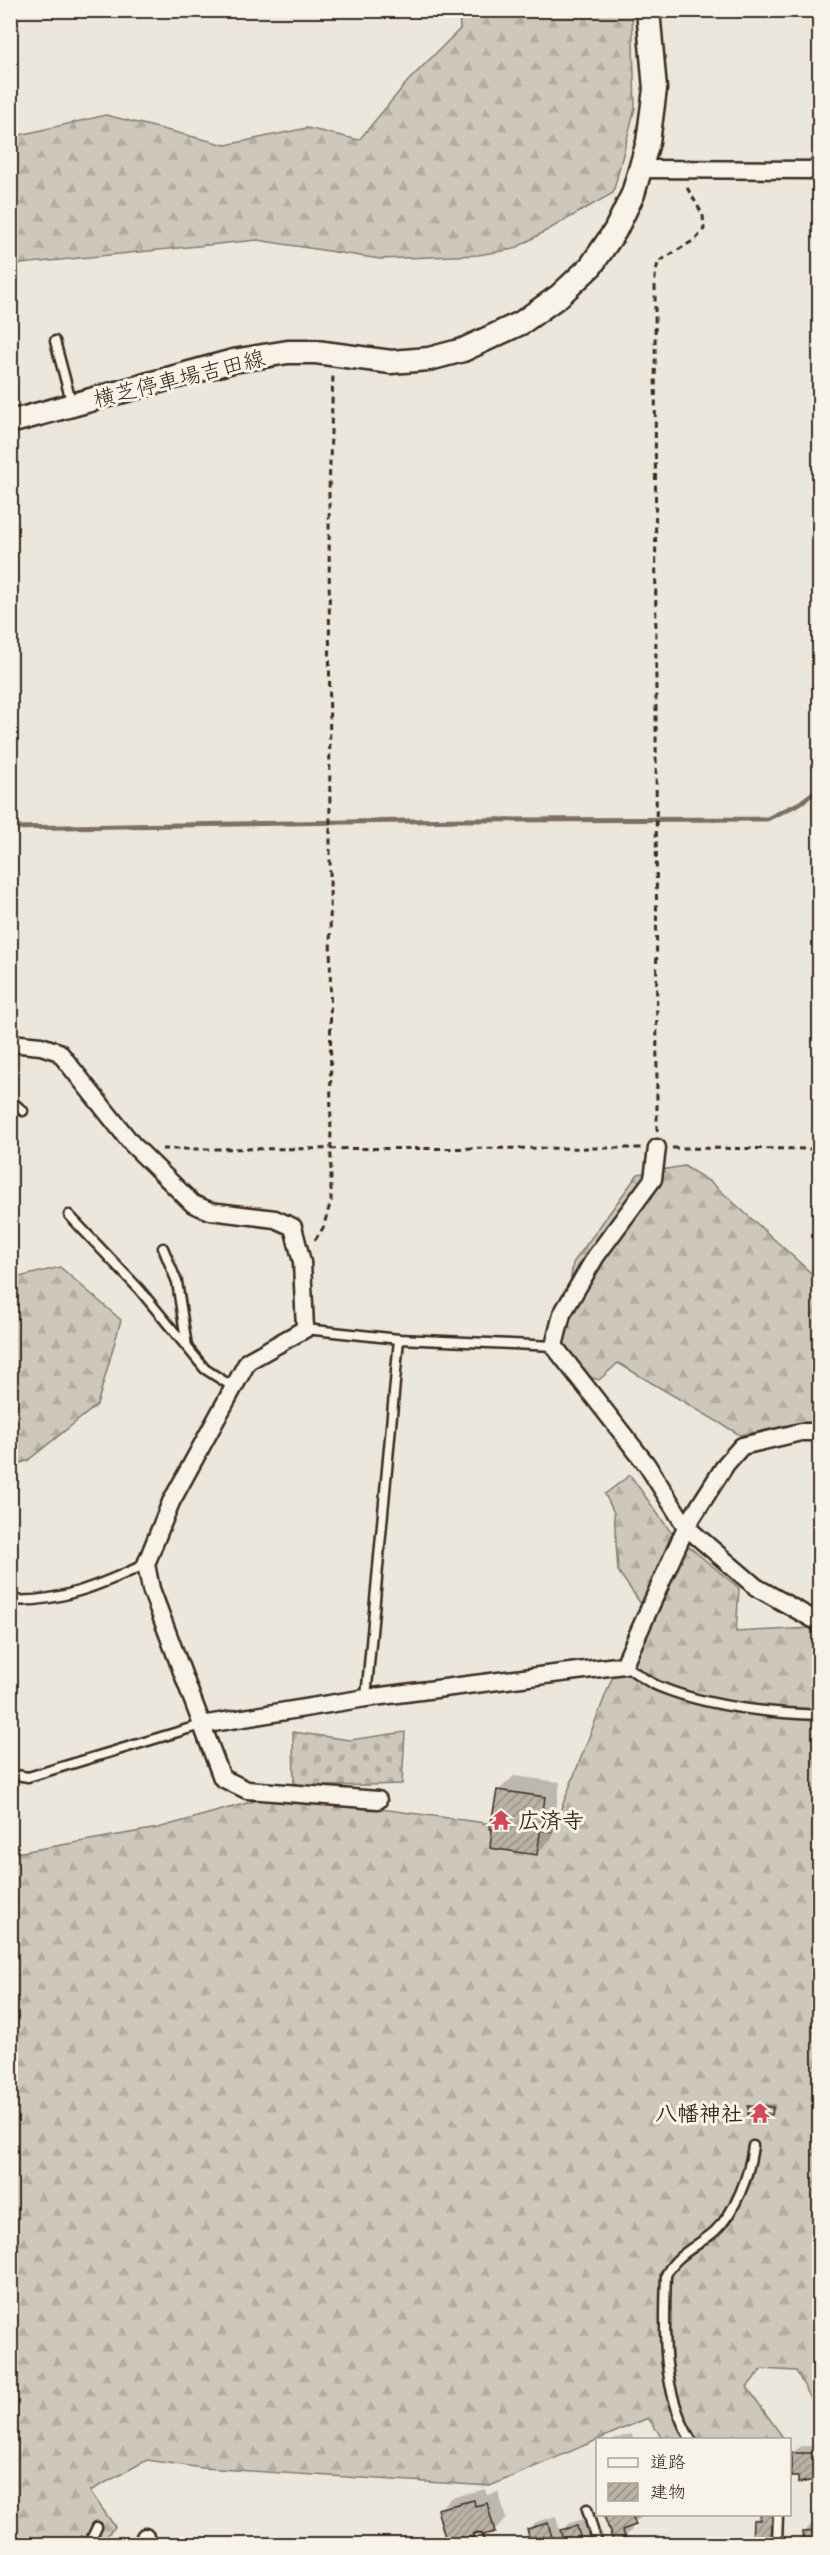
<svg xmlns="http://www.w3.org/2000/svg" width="830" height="2555" viewBox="0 0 830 2555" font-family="'Architects Daughter','Klee One',sans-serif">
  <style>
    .forest { fill: url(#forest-firs); stroke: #84796d; stroke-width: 1.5 }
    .cemetery { fill: url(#cemetery-stones); stroke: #84796d; stroke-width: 1.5 }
    .shadow { fill: #0003 }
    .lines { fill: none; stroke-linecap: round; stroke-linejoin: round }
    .stream { stroke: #7c7064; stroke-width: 5 }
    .building { fill: url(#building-hatch); stroke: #3b2a1e; stroke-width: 1.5 }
    .lane-casing { stroke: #3b2a1e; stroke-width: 13 }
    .street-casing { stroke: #3b2a1e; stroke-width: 21 }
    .secondary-casing { stroke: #3b2a1e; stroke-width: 27 }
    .path { stroke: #3b2a1e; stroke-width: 3; stroke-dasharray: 6 4.5; stroke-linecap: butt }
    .lane { stroke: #f7f3e8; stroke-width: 8 }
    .street { stroke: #f7f3e8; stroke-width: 16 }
    .secondary { stroke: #f7f3e8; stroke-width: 22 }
    .labels { text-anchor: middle; stroke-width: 6; stroke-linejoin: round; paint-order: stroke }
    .street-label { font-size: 22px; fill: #3b2a1e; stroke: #f7f3e8 }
    .poi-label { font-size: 22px; font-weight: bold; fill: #3b2a1e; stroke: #f7f3e8; text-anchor: start }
  </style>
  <defs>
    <pattern id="forest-firs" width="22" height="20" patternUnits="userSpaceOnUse" patternTransform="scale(1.5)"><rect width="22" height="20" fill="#cec8bc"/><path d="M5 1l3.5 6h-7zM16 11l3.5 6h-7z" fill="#b2aca1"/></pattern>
    <pattern id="cemetery-stones" width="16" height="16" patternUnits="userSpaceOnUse" patternTransform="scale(1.5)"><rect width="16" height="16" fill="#cec8bc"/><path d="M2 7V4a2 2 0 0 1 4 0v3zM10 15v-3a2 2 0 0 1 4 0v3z" fill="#b2aca1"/></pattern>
    <pattern id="building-hatch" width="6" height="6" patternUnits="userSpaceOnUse" patternTransform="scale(1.5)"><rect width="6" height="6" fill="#bab2a7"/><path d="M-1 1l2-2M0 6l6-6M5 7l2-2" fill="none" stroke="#989187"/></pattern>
  </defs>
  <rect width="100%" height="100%" fill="#ece7dc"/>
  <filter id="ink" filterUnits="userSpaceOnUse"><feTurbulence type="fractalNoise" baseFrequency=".0167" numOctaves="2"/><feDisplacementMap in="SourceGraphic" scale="12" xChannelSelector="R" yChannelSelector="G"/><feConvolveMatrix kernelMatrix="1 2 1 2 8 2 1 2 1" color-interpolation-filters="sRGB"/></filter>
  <g filter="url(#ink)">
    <g class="forest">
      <path d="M459,11H632L635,108L613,193L514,249L478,255L380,259L257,240L11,265V137L106,115L226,145L307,128L359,140L408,81L460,29Z"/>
      <path d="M684,1166L712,1183L810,1272L819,1288V1421L740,1435L618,1363L599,1380L558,1367L573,1263L638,1174Z"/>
      <path d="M60,1267L121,1320L97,1405L27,1461L11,1466V1279Z"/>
      <path d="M630,1475L670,1531L739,1588L736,1632L810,1628L819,1631V2413L796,2371L762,2369L747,2387L784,2439H663L648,2418L490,2486L202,2468L147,2460L90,2491L115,2527L99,2544H11V1854L158,1828L276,1795L552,1832L641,1604L618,1571L614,1513L605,1494Z"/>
    </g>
    <path class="cemetery" d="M293,1732L350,1740L405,1732L402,1784L294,1787Z"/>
    <g class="shadow">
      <path d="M514,1776L560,1782L552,1838L537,1853L498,1791Z"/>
      <path d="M753,2104H776L775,2110L768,2113L765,2120L750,2107Z"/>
      <path d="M632,2434L633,2440H613L614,2439Z"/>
      <path d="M800,2446H820V2477L792,2454Z"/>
      <path d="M485,2489L487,2495L499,2492L506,2519L494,2530L439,2510L451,2498Z"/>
      <path d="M607,2514H642L643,2516L631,2525L632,2530L625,2537Z"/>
      <path d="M760,2514L780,2544H754L755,2520Z"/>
      <path d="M556,2516L560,2533L569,2523L584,2519L591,2544H533L529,2529L536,2522Z"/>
      <path d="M811,2525H820V2544H804L803,2533Z"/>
    </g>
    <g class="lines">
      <path class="stream" d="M10,828L465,820L767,819L800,803L820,788"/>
    </g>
    <g class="building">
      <path d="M497,1790L545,1797L537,1855L490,1848L492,1829H490Z"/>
      <path d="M748,2106L773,2107L772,2115L765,2114V2122L755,2121V2117H748Z"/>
      <path d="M791,2453H820V2479L798,2483V2477H791Z"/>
      <path d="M474,2500L475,2506L487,2503L495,2532L447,2544L437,2509Z"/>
      <path d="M608,2514H643L633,2518L636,2525L622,2530L626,2538L614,2543L604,2516Z"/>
      <path d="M760,2514H774L773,2544H752L753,2520H760Z"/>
      <path d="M548,2523L554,2544H531L527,2529Z"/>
      <path d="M577,2526L582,2544H564L560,2530Z"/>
      <path d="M820,2531V2544H803L802,2532Z"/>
    </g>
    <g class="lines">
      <g class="lane-casing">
        <g id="lane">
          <path d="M55,341L72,405"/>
          <path d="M10,1100L23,1111"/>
          <path d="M69,1215L139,1289L205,1369L233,1387"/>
          <path d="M163,1248L177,1282L187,1346"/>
          <path d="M305,1329L399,1339L554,1346"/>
          <path d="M10,1600C57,1604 105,1583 146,1564"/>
          <path d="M624,1665C635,1672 647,1682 660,1687C709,1707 767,1713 820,1715"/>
          <path d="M366,1698L399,1339"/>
          <path d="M10,1774L28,1777L201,1725"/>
          <path d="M691,2440C661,2390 664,2331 666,2275C676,2254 698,2246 715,2231C737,2210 749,2175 753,2146"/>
          <path d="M587,2509L597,2544"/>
          <path d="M89,2544L97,2527"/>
          <path d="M476,2544L478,2538"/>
          <path d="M777,2544L778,2514"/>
        </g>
      </g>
      <g class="street-casing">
        <g id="street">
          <path d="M641,169L820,170"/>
          <path d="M10,1043L41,1046L59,1052L132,1144L193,1204L210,1211L275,1219L293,1227L302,1262L305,1329L248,1361L171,1502L146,1564L151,1589L222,1778L247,1790L378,1800"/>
          <path d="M657,1148L653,1179L596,1256L562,1314L554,1346L647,1465L686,1527L756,1587L820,1623"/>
          <path d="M201,1725L366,1698L624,1665L686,1527L726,1464L742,1446L801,1432H820"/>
          <path d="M145,2537L146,2544"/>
        </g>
      </g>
      <g class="secondary-casing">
        <path id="secondary" d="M10,422L233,361L288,352H316L391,362L429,359L463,350L521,323L559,296L591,266L615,231L633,194L648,142L655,89L648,10"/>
      </g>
      <g class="path">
        <path d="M657,1131L655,277L658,262L696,239L704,229L703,215L686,186"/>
        <path d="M672,1148L820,1149"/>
        <path d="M162,1149L642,1148"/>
        <path d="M315,1240L323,1228L331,1201L329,492L333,374"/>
      </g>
      <use href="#lane" class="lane"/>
      <use href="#street" class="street"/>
      <use href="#secondary" class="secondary"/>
    </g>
  </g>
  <defs>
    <g id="temple-bare" transform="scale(1.62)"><path d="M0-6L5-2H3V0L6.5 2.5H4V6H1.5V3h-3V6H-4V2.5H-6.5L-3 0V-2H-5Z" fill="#d1495b" stroke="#f7f3e8" stroke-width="2.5" paint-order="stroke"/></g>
  </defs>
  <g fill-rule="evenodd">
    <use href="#temple-bare" x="501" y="1820"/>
    <use href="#temple-bare" x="760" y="2113"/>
  </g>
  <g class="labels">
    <g class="street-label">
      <text transform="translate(179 378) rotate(-14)" y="8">横芝停車場吉田線</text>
    </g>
    <g class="poi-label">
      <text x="518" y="1828">広済寺</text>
      <text x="743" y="2121" text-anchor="end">八幡神社</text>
    </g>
  </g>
  <rect width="830" height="2555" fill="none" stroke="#f7f3e8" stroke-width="36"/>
  <rect x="18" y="18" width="794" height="2519" fill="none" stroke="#3b2a1e" stroke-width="2" filter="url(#ink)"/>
  <rect x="596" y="2438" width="195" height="78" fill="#f7f3e8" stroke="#aca397" stroke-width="1.5"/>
  <rect x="608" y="2458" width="30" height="9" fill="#f7f3e8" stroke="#aca397" stroke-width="1.5"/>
  <text x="650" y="2468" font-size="18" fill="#3b2a1e">道路</text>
  <rect x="608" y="2483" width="30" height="18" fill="url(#building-hatch)" stroke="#aca397" stroke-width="1.5"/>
  <text x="650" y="2498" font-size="18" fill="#3b2a1e">建物</text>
</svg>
